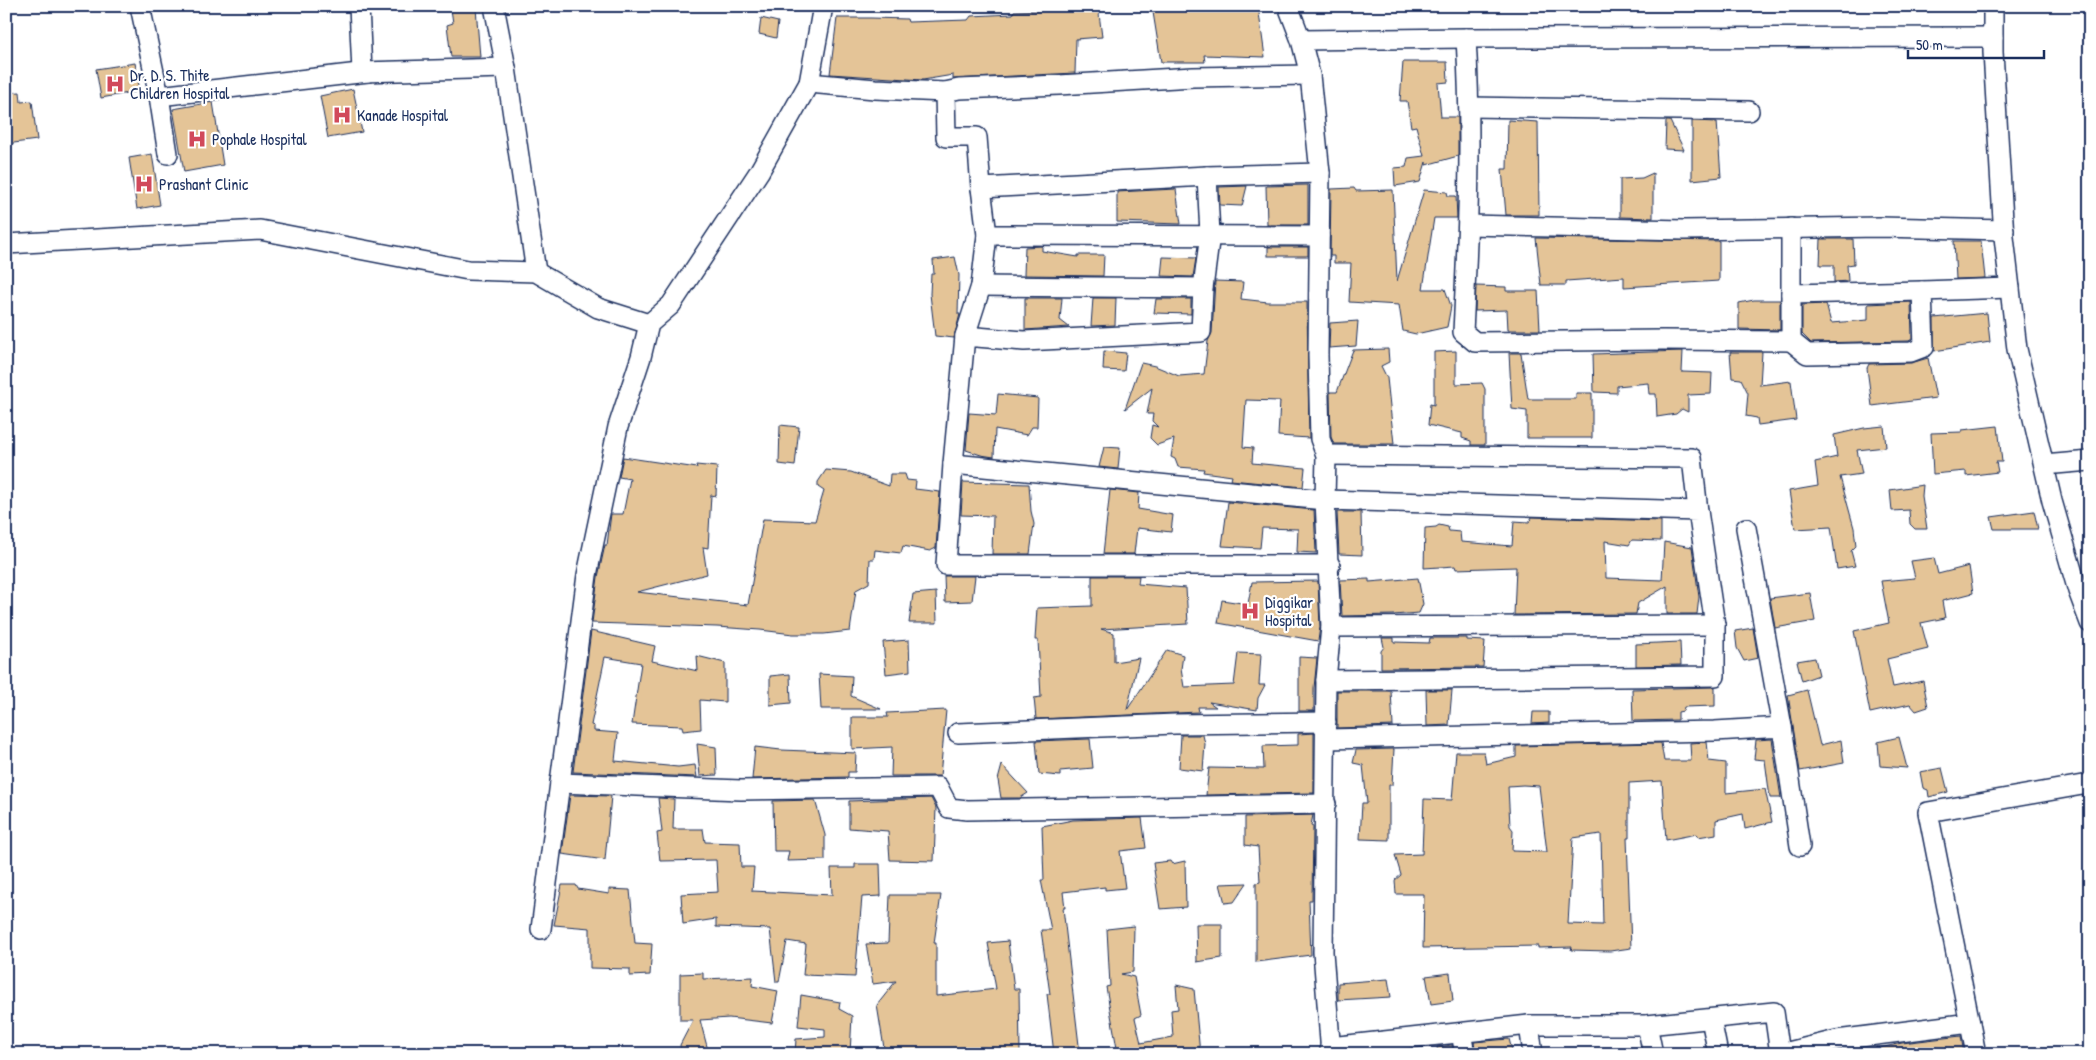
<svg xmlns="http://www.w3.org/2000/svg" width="2096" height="1060" viewBox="0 0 2096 1060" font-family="'Patrick Hand',sans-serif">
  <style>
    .building { fill: #e4c497; stroke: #1b2f5e; fill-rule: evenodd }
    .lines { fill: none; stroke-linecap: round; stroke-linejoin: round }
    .minor-casing { stroke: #1b2f5e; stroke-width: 22 }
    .minor { stroke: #fff; stroke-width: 19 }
    .labels { text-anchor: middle; stroke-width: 4.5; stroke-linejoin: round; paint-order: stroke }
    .poi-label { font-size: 16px; fill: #1b2f5e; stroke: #fff; text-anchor: start }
  </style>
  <rect width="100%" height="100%" fill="#fff"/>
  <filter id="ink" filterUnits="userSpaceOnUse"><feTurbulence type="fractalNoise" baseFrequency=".02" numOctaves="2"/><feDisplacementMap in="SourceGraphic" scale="10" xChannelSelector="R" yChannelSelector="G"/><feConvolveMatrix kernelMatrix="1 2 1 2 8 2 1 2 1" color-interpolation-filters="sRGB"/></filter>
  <g filter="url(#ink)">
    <g class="building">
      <path d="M1083,6H1098L1102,37L1076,39L1075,73L953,79V75L923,80L830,74L837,18H871L907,19L908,22L968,20L971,16L1013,14L1014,11L1074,9Z"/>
      <path d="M1152,6H1258L1265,57L1204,55L1205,62H1161Z"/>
      <path d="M476,8L480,57H451L447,25L453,23L451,9Z"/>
      <path d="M761,18L778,22L776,38L759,34Z"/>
      <path d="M1403,62H1447L1448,82L1438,83L1441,117H1458V156L1426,165V162L1420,182L1395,186L1394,168L1406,167L1408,158L1424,156L1416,126L1411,127L1407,101H1400Z"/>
      <path d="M135,63L140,91L101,98L96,69Z"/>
      <path d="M353,89L362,132L328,138L320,96Z"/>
      <path d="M20,92L21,102L32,101L37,140L6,144V93Z"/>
      <path d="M213,102L223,165L184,172L173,109Z"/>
      <path d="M1508,120L1538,122L1539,215H1506L1502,169H1507Z"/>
      <path d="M1666,121H1670L1684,150L1665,149Z"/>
      <path d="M1692,121L1717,122L1721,177L1692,180Z"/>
      <path d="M152,154L160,205L137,209L129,158Z"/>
      <path d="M1653,173V218L1620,217V179L1642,178Z"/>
      <path d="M1308,185V225H1267L1266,186Z"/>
      <path d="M1247,186L1242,206L1220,205L1219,187Z"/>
      <path d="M1354,188L1356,191L1393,190L1397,281L1424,190L1447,192L1448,196H1456L1457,218H1434L1423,289H1445L1451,306L1447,327L1416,334L1403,331L1399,305L1349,302L1351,263H1334V256H1330L1331,189Z"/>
      <path d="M1176,189L1181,224L1117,222V192Z"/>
      <path d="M1536,238L1719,241V281L1624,287V277L1566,281V285H1541Z"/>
      <path d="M1821,239H1853L1854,264L1847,265L1848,281L1834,282V265H1820Z"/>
      <path d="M1954,241H1981L1985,278L1956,279Z"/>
      <path d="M1042,246V251L1078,257V255H1104L1103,276L1024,275L1025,247Z"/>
      <rect x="1268" y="247" width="40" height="9"/>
      <path d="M955,257L959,275L958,314H960L954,338L935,336L930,294L931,274H934L933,260Z"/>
      <path d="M1163,257L1196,258L1193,277L1161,276Z"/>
      <path d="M1215,281L1243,282L1241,299L1268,302H1307L1309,438L1278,436L1280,401L1246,400L1243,447L1253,448L1252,463L1305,468L1303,487L1231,480L1232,476L1203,472L1204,469L1178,467L1175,459L1171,457L1174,439L1157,445L1150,438L1152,425L1158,427L1152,421L1153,414H1147L1152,388L1125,409L1141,363L1155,366L1179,376L1204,374L1208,341L1212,333Z"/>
      <path d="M1476,286L1506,287V291H1538L1540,330H1508L1507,310L1475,311Z"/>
      <path d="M1025,298H1062L1060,320L1069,327L1025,330Z"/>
      <path d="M1093,298H1116L1115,325L1091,326Z"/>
      <path d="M1156,299H1191V314L1154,313Z"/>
      <path d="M1754,300H1780V330L1739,329V303Z"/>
      <path d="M1911,302L1912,339L1909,341L1811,343L1802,334V305L1826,304L1831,323L1868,320V304Z"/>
      <path d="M1987,313L1990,342L1934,351V318Z"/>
      <path d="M1358,321L1356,346L1329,348L1330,323Z"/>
      <path d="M1388,349L1389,362L1381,366L1387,378L1394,444H1334L1331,437L1330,392H1337L1353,350Z"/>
      <path d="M1104,351L1126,353L1124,371L1103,370Z"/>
      <path d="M1456,351V384L1482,383L1485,389V445H1471V441L1462,438V433L1428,425L1430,404L1434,405V352Z"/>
      <path d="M1683,351L1682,372L1712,373L1711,394L1688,395V412L1682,409L1676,414L1657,417L1656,394H1649L1648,383L1617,386V393L1594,392L1593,354Z"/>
      <path d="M1730,352H1762L1760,385L1791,381L1796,420L1758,425L1757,418L1746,416L1748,393L1741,379L1732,378Z"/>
      <path d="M1509,353H1521L1528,399H1576V393H1592V438H1527V411L1512,409Z"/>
      <path d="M1928,358L1936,398L1872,406L1867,368L1869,364L1911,363Z"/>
      <path d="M998,394L1038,398L1037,427H1032L1027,435L995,429L994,457L981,455L966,450L969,413L996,415Z"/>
      <path d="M780,425L799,427L795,466L779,464Z"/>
      <path d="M1884,426L1886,447L1857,450L1862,474L1840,477L1854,528L1856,546L1851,551L1855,566L1837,569L1831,527L1795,529L1789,491L1818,486L1815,462L1837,457L1834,435L1864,428Z"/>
      <path d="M1998,426L2002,462H1996L1998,472L1966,476V471L1933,474L1931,433L1962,432V430Z"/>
      <path d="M1104,447L1120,448L1118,469L1099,467Z"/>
      <path d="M623,457L697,468L696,465L717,467L716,496L711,495L708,548L703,547L707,574L637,592L748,605L763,519L815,521L824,491L818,487V482L826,470L851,472L889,486L890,474H905L907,480L916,481L915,489L940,492L936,548L930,551L903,546L901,553L875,550L874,559H870L869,583L856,590L850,631L824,634H793L760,630L717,627L592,623L598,577L605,545H607L611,514H623L630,479L619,477Z"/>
      <path d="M963,482L1029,484L1031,511L1034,524L1030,554H992L993,516L961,515Z"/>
      <path d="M1923,485L1922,496L1927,529H1915L1910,524L1909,510L1892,511L1890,490Z"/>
      <path d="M1110,490L1139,493L1138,509L1173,515L1171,532L1137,528L1134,554H1103Z"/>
      <path d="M1228,502L1314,510L1316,553L1297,552L1298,529L1262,528L1260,548L1222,546Z"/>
      <path d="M2034,511L2038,529H1994L1991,517Z"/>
      <path d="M1337,512H1361L1362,555L1339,554Z"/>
      <path d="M1532,517L1661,521V541L1632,540L1629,545L1605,541L1606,578L1662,580L1664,542L1692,547L1699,597L1697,614H1667V586L1638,603L1636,614L1514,615L1516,567L1456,569L1455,566L1424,568L1425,528L1436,527L1439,525L1448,527L1449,531L1460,532L1461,542L1512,546L1514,521L1529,522Z"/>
      <path d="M1934,558L1938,574L1969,566L1973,593L1942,601L1945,618L1921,623L1928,649L1887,659L1893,687L1923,681L1928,707L1916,711L1910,704L1870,713L1854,631L1889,623L1881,581L1915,578L1911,561Z"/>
      <path d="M944,576H975L972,601L945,602Z"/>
      <path d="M1092,576H1139L1138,584L1186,588L1188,624L1101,629L1114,633V662L1139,658L1127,710L1167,650L1183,655L1181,669L1184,687L1234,685L1238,653L1261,654L1259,685H1265L1258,698L1257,710L1209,702L1216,707H1198L1199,712L1036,719L1034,698L1041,697L1038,640H1035L1037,608L1092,606Z"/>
      <path d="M1418,578L1423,604L1419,613L1393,615L1342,616L1340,580L1369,579V582Z"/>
      <path d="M1318,581L1320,627L1318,641L1218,623L1222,600L1248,604L1252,582Z"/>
      <path d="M936,592L937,623H909L913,594Z"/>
      <path d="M1810,593L1815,621L1775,628L1770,598Z"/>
      <path d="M1753,628L1758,658L1744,661L1737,648L1735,631Z"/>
      <path d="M591,631L655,646L652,661L698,671L697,656L725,663V702L700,700L701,729L683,731L682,726L632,724L641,663L605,657L591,725L594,726V731L618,733L615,761L678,767L695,765L697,777L573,772Z"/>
      <path d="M1382,638H1394V642L1429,643L1430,638H1467V640L1485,641L1483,667L1381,668V651L1384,647Z"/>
      <path d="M909,640L910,671L886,674L883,642Z"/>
      <path d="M1680,642L1681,665L1636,666V644Z"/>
      <path d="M1299,657L1317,658L1314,688V711H1299Z"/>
      <path d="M1815,658L1819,675L1802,681L1797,661Z"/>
      <path d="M790,674L791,703L770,705V676Z"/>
      <path d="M819,674L852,676L851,696L881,709H821Z"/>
      <path d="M1715,687V706L1684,707L1683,711L1678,712V720L1633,721L1632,689Z"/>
      <path d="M1426,690H1452L1449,725L1427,726Z"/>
      <path d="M1807,690L1820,745L1841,740L1844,763L1800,771L1788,695Z"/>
      <path d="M1337,691H1391L1393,726L1337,728Z"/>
      <path d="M946,710L940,776H891L892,747L852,749V717H888L887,713Z"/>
      <path d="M1533,712H1549V723L1532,724Z"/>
      <path d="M1314,733V793L1206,795L1209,768L1264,769L1263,746L1298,745V734Z"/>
      <path d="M1181,735H1203L1205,744L1203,771L1179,768Z"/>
      <path d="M1899,737L1907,768L1880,766L1878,742Z"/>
      <path d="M1090,739L1093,768L1060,771V776L1039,774L1036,741Z"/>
      <path d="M1772,739L1781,798H1770L1765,760L1754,759L1756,740Z"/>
      <path d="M1707,742L1709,761L1726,763V793L1765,789L1772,822L1745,829L1743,814L1716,820V834L1698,837L1697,834L1666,840L1662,781L1629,783V838H1627L1631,948L1610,951L1571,950L1572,947L1538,948V946L1423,948L1424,894H1396L1395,880L1401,875L1395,855L1422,854L1424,799L1452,800L1456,752H1484L1486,764L1516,757V746L1661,743L1664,761H1691L1690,743ZM1523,785L1539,786L1547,852L1512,851L1513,830L1510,826L1508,786ZM1601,834L1603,925L1568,924L1573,838Z"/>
      <path d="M697,744L716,747L717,775L700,776Z"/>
      <path d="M755,747L781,750L856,753L855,772H848V777L752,779Z"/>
      <path d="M1394,749L1392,785H1389V840L1360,839L1362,803H1367L1363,765L1353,763L1356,750Z"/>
      <path d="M1002,765L1028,793L1020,798H1001L998,780Z"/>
      <path d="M1942,768L1948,792L1929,797L1928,790L1923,788L1920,772Z"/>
      <path d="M570,795L611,796L605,860L562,854Z"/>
      <path d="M658,798L674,799L673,829H703L705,842L740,843L741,867H754L752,891L832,895L831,868H855V864H880L881,896L862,897L855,977L803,975L806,944L787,941L779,982H776L770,929L716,927V919L683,924L681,894L718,892L716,860L660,861L657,833L662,832Z"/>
      <path d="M931,798L936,808L934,861L890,860L888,831L849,828V801Z"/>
      <path d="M815,800L825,835V860L787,861L789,851H774L773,801Z"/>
      <path d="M1313,815L1311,825L1313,826L1312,900H1309L1311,955L1256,962V883L1260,882L1258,847L1245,845V817Z"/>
      <path d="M1142,818L1146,848L1120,851L1125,888L1105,890V887L1063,892L1065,908H1063L1080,1054H1054L1047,994H1050L1041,930H1051L1041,880H1044L1042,826L1073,820Z"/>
      <path d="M1170,861L1172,864L1185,861L1186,907L1160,909L1153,863Z"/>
      <path d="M1247,883L1234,902L1225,903L1220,884Z"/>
      <path d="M562,885H576L578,889L609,894V889L630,890L635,943L652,944L650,975L630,976V969L590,968V928L554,925Z"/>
      <path d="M890,895H941L934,943H936V996L996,989L988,943L1008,941L1014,989H1019L1020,1054H885L877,1005L896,981L873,984L866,944L888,943Z"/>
      <path d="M1196,924H1222V958L1197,962Z"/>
      <path d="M1134,926L1133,972L1121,974L1134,977L1141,1015L1135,1018L1141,1043L1173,1037L1171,1010L1178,1009L1176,985L1194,989L1200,1054H1118L1106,987L1110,986L1107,929Z"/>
      <path d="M703,973V979L753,977L752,986L778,991L772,1023L729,1018L700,1020L709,1054H681L680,1045L693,1020H680V974Z"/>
      <path d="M1450,973L1453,1001L1431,1004L1426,976Z"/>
      <path d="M1388,979L1391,997L1338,1000V983Z"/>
      <path d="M801,995L840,1002L839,1009L852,1016L850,1054H795L796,1039L825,1037V1029L798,1026Z"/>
      <path d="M1961,1036L1964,1054H1881L1880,1048L1902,1043Z"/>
      <path d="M1509,1039L1513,1054H1476L1474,1042Z"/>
      <path d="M1452,1045L1454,1054H1438L1437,1047Z"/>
    </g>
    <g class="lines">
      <g class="minor-casing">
        <g id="minor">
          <path d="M140,6L159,96L168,154"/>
          <path d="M359,6L362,72L506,68"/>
          <path d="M494,6L506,68L536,272"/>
          <path d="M1288,6L1301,40L1310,75L1320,173L1318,355L1320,439L1326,455L1325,500L1331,627L1326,680L1323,952L1331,1054"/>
          <path d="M1993,6V52L2004,237L2017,349L2052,501L2078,591L2090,623"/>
          <path d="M1301,40L1466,38"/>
          <path d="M809,83L875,89L945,92L959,89L1059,85L1193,77L1310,75"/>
          <path d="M945,92L946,137H977L981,188"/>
          <path d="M159,96L368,72"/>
          <path d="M1470,107L1749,111"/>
          <path d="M1207,176L981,188L987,235L1319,236"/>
          <path d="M1469,225L1684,230L1880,227L2004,230"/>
          <path d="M1791,228V341L1663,340L1475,342L1463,332C1468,234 1472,136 1466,38L1993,37"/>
          <path d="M6,244L260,230L468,270L536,272L598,308L649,324"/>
          <path d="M981,286L1203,288"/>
          <path d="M1791,294L1922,291"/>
          <path d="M965,336L981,286L987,235"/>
          <path d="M1791,341L1807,354L1911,352L1924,347L1922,291L2010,288"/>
          <path d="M1326,455L1692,458L1698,511"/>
          <path d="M953,464L965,336L1024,341L1201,332L1203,288L1210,234L1207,176L1320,173"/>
          <path d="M2044,465L2090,461"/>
          <path d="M1746,528L1782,727"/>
          <path d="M1331,627L1715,625"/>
          <path d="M1326,680L1715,676V625L1698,511L1325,500L953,464L946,565H1330"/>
          <path d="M958,733L1175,724L1326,722"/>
          <path d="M1326,739L1715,731L1782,727L1800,846"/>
          <path d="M560,783L741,790L938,787L949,808L967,810L1326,804"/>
          <path d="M541,929L587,575L618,427L641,357L649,324L671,305L759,172L809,83L823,6"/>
          <path d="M1711,1019L1718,1054"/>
          <path d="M1529,1025L1533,1054"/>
          <path d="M1647,1025L1653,1054"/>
          <path d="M1461,1033L1465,1054"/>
          <path d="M1330,1047L1529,1025H1647L1774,1012L1780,1054"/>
          <path d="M1780,1054L1837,1040L1970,1023"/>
          <path d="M1976,1054L1928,812L2088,784"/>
        </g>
      </g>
      <use href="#minor" class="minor"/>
    </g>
  </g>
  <defs>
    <g id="hospital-bare" transform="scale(1.5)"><path d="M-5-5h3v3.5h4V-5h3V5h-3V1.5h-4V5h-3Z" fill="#d1495b" stroke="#fff" stroke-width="2.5" paint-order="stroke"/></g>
  </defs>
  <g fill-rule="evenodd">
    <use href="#hospital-bare" x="115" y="84"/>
    <use href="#hospital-bare" x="342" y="115"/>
    <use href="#hospital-bare" x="197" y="139"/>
    <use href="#hospital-bare" x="144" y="184"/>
    <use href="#hospital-bare" x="1250" y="611"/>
  </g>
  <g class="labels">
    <g class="poi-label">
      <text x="130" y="81">Dr. D. S. Thite<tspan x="130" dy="18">Children Hospital</tspan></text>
      <text x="357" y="121">Kanade Hospital</text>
      <text x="212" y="145">Pophale Hospital</text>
      <text x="159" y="190">Prashant Clinic</text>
      <text x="1265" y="608">Diggikar<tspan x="1265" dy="18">Hospital</tspan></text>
    </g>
  </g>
  <rect width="2096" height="1060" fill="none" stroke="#fff" stroke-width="25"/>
  <rect x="12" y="12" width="2071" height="1035" fill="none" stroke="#1b2f5e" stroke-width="2" filter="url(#ink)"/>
  <path d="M1908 50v8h136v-8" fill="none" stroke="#1b2f5e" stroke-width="2.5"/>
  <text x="1916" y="50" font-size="15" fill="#1b2f5e" stroke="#ffffff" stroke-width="4" paint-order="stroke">50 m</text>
</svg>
